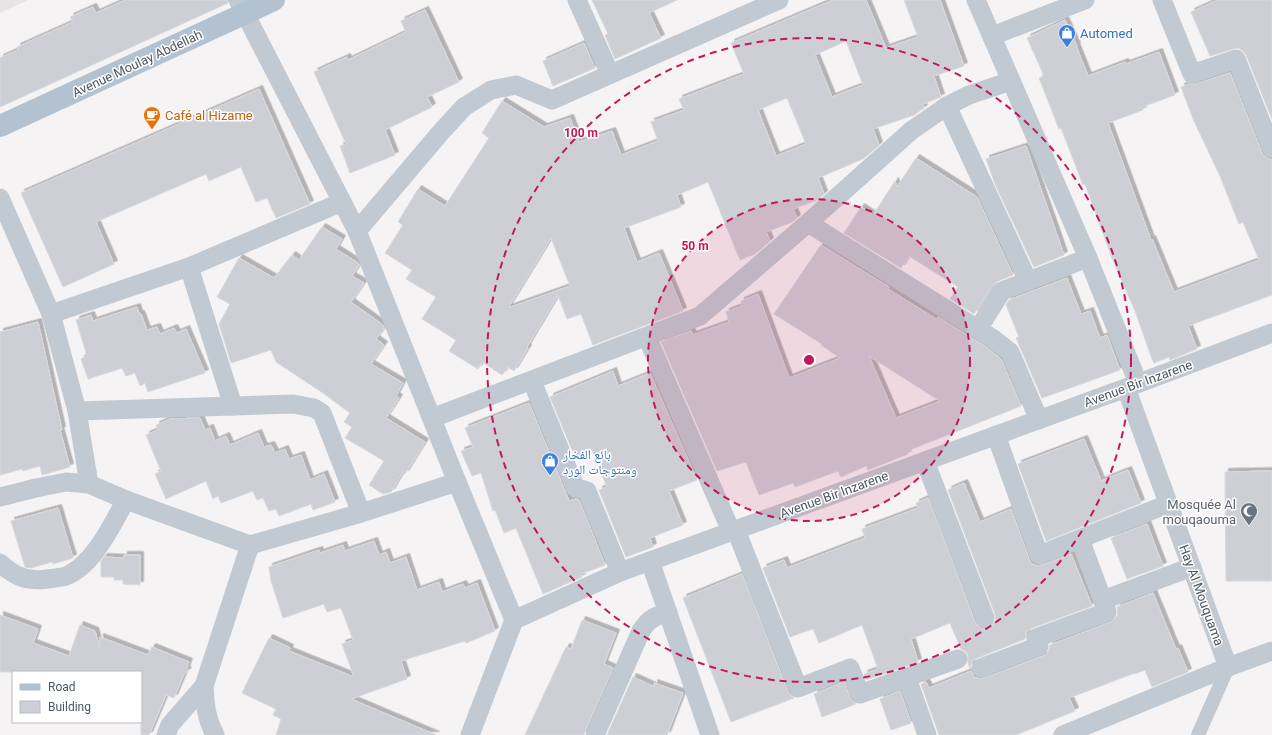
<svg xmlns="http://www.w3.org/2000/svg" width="1272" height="735" viewBox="0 0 1272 735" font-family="Roboto,'Noto Naskh Arabic',sans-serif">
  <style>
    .education { fill: #e6e4e5 }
    .building { fill: #cdcfd5; stroke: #d7d9de; fill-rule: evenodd; filter: url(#shadow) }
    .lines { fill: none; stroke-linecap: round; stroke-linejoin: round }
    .pedestrian { stroke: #c1cad2; stroke-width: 14 }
    .minor { stroke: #c1cad2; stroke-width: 19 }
    .primary { stroke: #b3c2d1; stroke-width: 22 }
    .ring { fill: none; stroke: #c2185b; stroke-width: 2; stroke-dasharray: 7 5 }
    .labels { text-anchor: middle; stroke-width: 3; stroke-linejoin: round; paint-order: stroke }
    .shop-label { font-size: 13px; fill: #366cbe; stroke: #fff; text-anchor: start }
    .street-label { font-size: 13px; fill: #4a5661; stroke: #fff }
    .food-label { font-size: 13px; fill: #c56008; stroke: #fff; text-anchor: start }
    .worship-label { font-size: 13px; fill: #5b616d; stroke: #fff; text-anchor: end }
    .centre { fill: #c2185b; stroke: #fff; stroke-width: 2 }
    .ring-label { font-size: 12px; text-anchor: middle; font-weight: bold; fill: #c2185b; stroke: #fff; stroke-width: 3; stroke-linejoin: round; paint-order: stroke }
  </style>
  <defs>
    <filter id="shadow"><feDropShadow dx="3.5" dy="-3.5" stdDeviation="0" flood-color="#0004"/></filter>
  </defs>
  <rect width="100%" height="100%" fill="#f5f3f3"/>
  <path class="education" d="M0,0H28L0,13Z"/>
  <g class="building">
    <path d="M125,0H227L228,3L0,107V58L18,50L17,47L73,22L70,17L93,7L96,13Z"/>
    <path d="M592,0H677L649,13L661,38L615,59L605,35L608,34Z"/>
    <path d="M833,0H866L886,48L918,37L904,0H940L964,66L934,76L941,97L923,104L924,108L914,115L873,129L879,145L863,159L818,178L824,194L817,200L793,209L797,218L792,222L766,232L770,241L755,254L740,260L708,182L677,195L681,207L624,228L637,262L659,253L683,311L593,345L581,314L567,319L558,295L527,347L528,348L514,371L508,367L502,375L482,362L478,369L449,351L456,340L422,319L436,297L406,279L412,270L385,253L403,225L398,222L418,189L445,206L489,138L482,133L502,101L544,127L570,118L579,142L612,131L621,155L658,141L651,122L684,110L679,99L744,74L731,43ZM846,41L863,85L832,97L815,55ZM787,98L806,144L776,156L758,110ZM551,238L570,286L508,308Z"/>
    <path d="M1218,0H1272V119L1246,55L1243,51L1238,48L1233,49L1210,56L1191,12Z"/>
    <path d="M425,10L459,82L427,97L432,107L385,130L395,155L350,173L340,146L346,144L314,72L347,57L348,60L406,32L401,21Z"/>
    <path d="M1065,20L1077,46H1076L1088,76L1112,67L1125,62L1126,64L1159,52L1175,95L1142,107L1143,110L1108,123L1151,240L1152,239L1174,292L1259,260L1243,222L1239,224L1220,176L1193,119L1181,87L1189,84H1196L1230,73L1262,153L1266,158L1272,160V295L1188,326L1197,349L1170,360L1169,357L1154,363L1152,359L1135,311L1112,258L1085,184L1083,185L1061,128L1059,129L1039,78L1044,76L1027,38Z"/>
    <path d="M584,43L595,68L553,86L543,61Z"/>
    <path d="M259,89L310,204L276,218L267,198L256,202L241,167L209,181L206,174L96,222L114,264L63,287L21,193Z"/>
    <path d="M1026,146L1064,255L1034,267L995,184L986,159Z"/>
    <path d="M916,158L977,197L1013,275L998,281L993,285L974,314L950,299L958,287L909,256L901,268L844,233L861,207L873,215L895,181L897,187Z"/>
    <path d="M322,227L342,239L336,249L358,263L359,265L352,276L364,283L351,302L383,325L384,328L376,339L384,345L371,364L403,383L396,396L399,398L386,418L425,442L405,474L403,472L391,492L383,494L369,485L384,461L345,438L352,427L344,422L350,413L323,393L276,362L271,350L231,363L219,324L230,304L217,297L239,258L274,278L292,255L299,260Z"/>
    <path d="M821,245L889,287L888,289L936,319L938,317L986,347L1001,359L1021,406L907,451L908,454L868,470L866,466L841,477L838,471L795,487L793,483L759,495L746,462L717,471L661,342L691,331L693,335L729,322L726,312L742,306L741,301L758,294L789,378L840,358L821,345L822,344L774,314ZM869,356L940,401L896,418Z"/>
    <path d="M1067,278L1081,314L1090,311L1100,338L1107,335L1120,370L1042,398L1016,338L1019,337L1006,305L1009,300Z"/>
    <path d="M137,307L139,314H141L147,330L157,327L160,334L174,328L177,333L186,329L205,373L148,392L145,383L140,386L135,373L126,376L122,368L88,379L81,359L87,356L76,320L91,315L93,321Z"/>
    <path d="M38,322L62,430H60L70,467L42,475L40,466L23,471L22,469L0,475V332Z"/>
    <path d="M613,371L618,386L650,373L697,480L669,491L683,525L650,538L653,547L626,557L599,490L607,487L592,450L575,457L550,397Z"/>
    <path d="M529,403L569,501L576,499L579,500L605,565L581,574L582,577L543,594L516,528L504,533L495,510L493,511L481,473L472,476L461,451L473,447L465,428Z"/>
    <path d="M200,418L205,430L210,428L215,441L226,436L230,445L258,433L264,447L271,445L275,453L285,449L289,459L301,455L310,480L324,474L335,502L313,510L311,504L279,516L276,509L269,511L263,498L257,500L253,491L221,503L218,496L213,499L206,481L166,499L155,474L161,471L146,435L158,430L156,425L170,419Z"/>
    <path d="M1084,439L1101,481L1128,470L1141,503L1046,541L1018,464Z"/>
    <path d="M1272,471V581H1226L1225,472Z"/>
    <path d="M964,483L980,522L1011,509L1029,559L1032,564L1037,566L1043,565L1071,554L1092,606L1032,628L1027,631L1025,639L977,658L972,661L970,669L968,663V655L965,651L961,649L950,623L911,639L918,662L866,680L864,674L878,669L862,625L819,643L813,629L790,637L763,568L784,560L787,568L865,538L862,529L918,508L916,503L928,498L975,622L978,626L983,629L989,628L993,625L996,620L995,614L948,490Z"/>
    <path d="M58,508L73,558L53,564L52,562L31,568L25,567L11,521Z"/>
    <path d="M1147,524L1163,566L1127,579L1111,538Z"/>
    <path d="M374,541L379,555L386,552L390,563L406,557L417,590L439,582L442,592L463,584L465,588L477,583L495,631L466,643L465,641L401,661L407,679L351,699L436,735H276L281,719L273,715L276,709L242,693L269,638L290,648L289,651L354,677L342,644L353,640L341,608L327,612L324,604L283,618L271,581L269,567L319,550L320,553L343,545L345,551Z"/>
    <path d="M124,555H140V585L123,584V580H114V577H101V561L104,557L124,558Z"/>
    <path d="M742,574L788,692L791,696L794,698L731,722L683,598Z"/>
    <path d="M1153,593L1176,649L1178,648L1188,672L1152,687L1145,670L1135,674V673L1069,698L1075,711L1016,735H939L921,684L926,682L929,688L971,671L974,677L980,679L985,678L1043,656L1048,653L1050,645L1111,622L1115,619L1118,614L1117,607Z"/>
    <path d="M0,615L38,629L33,643L69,656L80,625L95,631L100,649V637L148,655L152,647L189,662L186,670L188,671L187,672H185L174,698L166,695L149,735H141V672H0Z"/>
    <path d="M582,620L616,633L604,664L613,668L585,731L584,735H525L566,647L571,649Z"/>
    <path d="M633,677L655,687L654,683L683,693L667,735H607Z"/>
    <path d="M844,682L850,698L853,702L856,704L822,717L814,694Z"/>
    <path d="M900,691L911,723L891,730L880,699Z"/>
  </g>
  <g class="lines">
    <path class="pedestrian" d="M1198,735L1228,667"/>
    <g class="minor">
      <path d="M238,0L357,231L457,482L514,620"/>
      <path d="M577,0L610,74"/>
      <path d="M976,0L1088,258L1138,383"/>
      <path d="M1162,0L1192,74L1236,59L1272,149"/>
      <path d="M992,36L1085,0"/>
      <path d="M947,106L1028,281L1088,258"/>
      <path d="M0,198L51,314L77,411L89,484"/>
      <path d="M808,223L992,338L1010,352L1039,420"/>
      <path d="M357,231L441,132L464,107L491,90L516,85L552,100L779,0"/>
      <path d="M189,267L233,406"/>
      <path d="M51,314L189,267L342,202"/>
      <path d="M978,329L1002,291L1028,281"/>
      <path d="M647,337L731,531"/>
      <path d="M532,381L575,487L587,491L620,572"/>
      <path d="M1126,388L1228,667L1272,651"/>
      <path d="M77,411L293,404L314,408L322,413L361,513"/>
      <path d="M432,418L700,316L808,223L912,130L947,106L969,95L1011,81"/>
      <path d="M996,435L1039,555L1168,504"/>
      <path d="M925,461L985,618"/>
      <path d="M0,497L36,488L66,482L89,484L126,500L250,545L361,513L457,482"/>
      <path d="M736,530L798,688L850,668L860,694L958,659"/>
      <path d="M650,561L710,735"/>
      <path d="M0,563C14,576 27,582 47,579C53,578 60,578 66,576C94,565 112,524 126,500"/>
      <path d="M1103,600L1192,567"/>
      <path d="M981,668L1039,646L1036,638L1107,612L1080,539"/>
      <path d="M907,678L927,735"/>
      <path d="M166,735L170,725L204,686"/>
      <path d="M215,735C206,718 205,705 204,686L250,545"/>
      <path d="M470,735L514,620L620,572L1126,388L1272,333"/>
      <path d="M595,735L641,631C649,618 654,617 668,612"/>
      <path d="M1063,735L1228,667"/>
    </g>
    <path class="primary" d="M0,126L274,0"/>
  </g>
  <circle cx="809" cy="360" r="161" fill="#c2185b" fill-opacity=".12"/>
  <g class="ring">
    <circle cx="809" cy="360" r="161"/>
    <circle cx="809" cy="360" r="322"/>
  </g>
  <defs>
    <g id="shop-pin" transform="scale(0.9)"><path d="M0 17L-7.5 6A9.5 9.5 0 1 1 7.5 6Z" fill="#3f7fe0" stroke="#fff"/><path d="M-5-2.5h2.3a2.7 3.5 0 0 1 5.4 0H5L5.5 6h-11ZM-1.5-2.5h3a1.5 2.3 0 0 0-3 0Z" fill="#fff"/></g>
    <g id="cafe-pin" transform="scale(0.9)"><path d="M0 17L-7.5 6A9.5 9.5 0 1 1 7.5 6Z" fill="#e8710a" stroke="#fff"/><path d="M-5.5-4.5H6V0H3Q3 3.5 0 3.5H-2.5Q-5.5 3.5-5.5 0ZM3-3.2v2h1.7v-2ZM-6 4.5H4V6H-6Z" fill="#fff"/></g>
    <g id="mosque-pin" transform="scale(0.9)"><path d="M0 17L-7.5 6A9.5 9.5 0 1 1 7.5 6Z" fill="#6b7280" stroke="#fff"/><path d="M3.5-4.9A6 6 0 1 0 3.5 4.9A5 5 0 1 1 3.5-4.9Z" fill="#fff"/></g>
  </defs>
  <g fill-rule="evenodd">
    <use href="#shop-pin" x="1067" y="33"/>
    <use href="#cafe-pin" x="152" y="115"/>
    <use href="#shop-pin" x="550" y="461"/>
    <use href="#mosque-pin" x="1249" y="511"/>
  </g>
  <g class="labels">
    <g class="shop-label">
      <text x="1080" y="38">Automed</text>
      <text x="563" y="459">بائع الفخار<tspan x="563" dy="15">ومنتوجات الورد</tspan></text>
    </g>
    <g class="street-label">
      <text transform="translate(137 63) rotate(-25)" y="5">Avenue Moulay Abdellah</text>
      <text transform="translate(1138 383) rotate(-20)" y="5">Avenue Bir Inzarene</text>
      <text transform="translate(834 494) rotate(-20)" y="5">Avenue Bir Inzarene</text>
      <text transform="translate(1202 595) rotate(70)" y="5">Hay Al Mouquama</text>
    </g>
    <g class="food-label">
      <text x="165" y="120">Café al Hizame</text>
    </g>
    <g class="worship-label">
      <text x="1236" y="509">Mosquée Al<tspan x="1236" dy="15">mouqaouma</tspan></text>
    </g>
  </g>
  <circle cx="809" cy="360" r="6" class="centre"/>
  <g class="ring-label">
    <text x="581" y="137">100 m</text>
    <text x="695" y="250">50 m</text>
  </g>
  <rect x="12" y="671" width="130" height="52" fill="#ffffff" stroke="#b7bbc0"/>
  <rect x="20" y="684" width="20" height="6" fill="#b3c2d1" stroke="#b7bbc0"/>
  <text x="48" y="691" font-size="12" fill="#4a5661">Road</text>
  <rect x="20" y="701" width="20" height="12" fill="#cdcfd5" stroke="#b7bbc0"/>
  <text x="48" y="711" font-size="12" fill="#4a5661">Building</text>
</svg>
